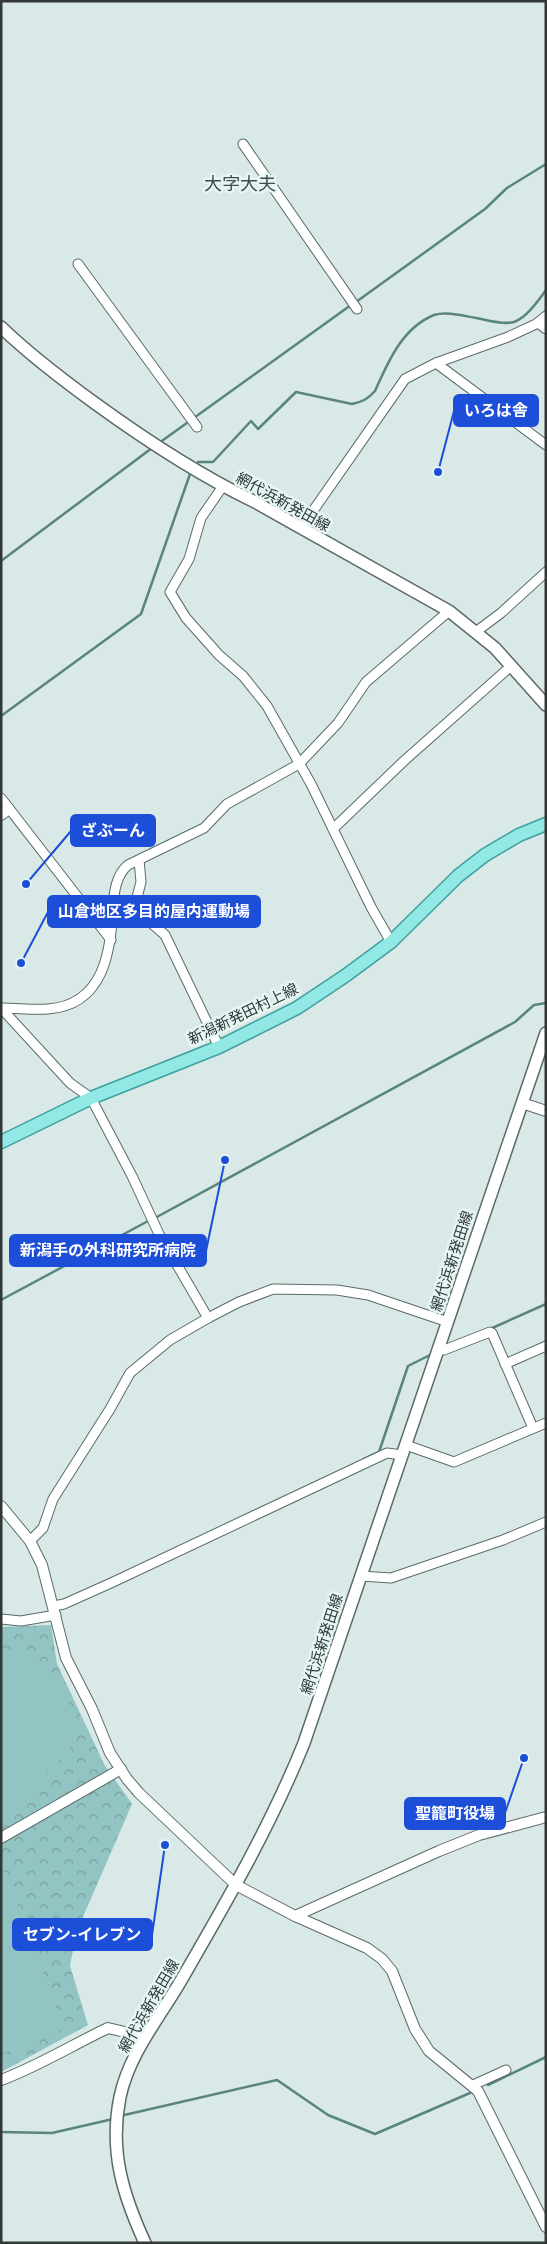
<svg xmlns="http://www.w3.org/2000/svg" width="547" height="2244" viewBox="0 0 547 2244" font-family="'Varela Round','Noto Sans JP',sans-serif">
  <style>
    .forest { fill: url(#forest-crowns) }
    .pitch { fill: #91c4c2 }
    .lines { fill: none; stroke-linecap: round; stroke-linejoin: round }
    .stream { stroke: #5a8482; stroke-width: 2.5 }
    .minor-casing { stroke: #5b6a69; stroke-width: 11 }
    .tertiary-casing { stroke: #5b6a69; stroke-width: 12 }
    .secondary-casing { stroke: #5b6a69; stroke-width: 14 }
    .primary-casing { stroke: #3fa09c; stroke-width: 15 }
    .minor { stroke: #fff; stroke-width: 9 }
    .tertiary { stroke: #fff; stroke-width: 10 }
    .secondary { stroke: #fff; stroke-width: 11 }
    .primary { stroke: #91e8e5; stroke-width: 12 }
    .labels { text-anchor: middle; stroke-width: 5; stroke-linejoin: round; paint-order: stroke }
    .street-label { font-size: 15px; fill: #313837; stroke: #e5f6f5 }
    .quarter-label { font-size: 18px; fill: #414e4d; stroke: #e5f6f5 }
    .leader { fill: none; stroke: #1d4ed8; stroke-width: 2 }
    .callout-dot { fill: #1d4ed8; stroke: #e5f6f5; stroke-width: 2 }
    .callout { fill: #1d4ed8; stroke: #1d4ed8; stroke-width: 2 }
    .callout-label { font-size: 16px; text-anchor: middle; font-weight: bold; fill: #fff }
  </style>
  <defs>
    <pattern id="forest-crowns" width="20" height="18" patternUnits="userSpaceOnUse" patternTransform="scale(1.25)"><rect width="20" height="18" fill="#91c4c2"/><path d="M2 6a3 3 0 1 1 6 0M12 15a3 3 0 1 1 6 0" fill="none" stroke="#77a09e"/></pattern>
  </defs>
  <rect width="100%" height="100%" fill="#d8e9e7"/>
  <path class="forest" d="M51,1625L57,1664L104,1764L132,1804L76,1933L70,1966L88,2025L1,2072V1627Z"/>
  <g class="pitch">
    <path d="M1,1648L22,1653L43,1666L63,1688L74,1716L73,1745L1,1822Z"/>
    <path d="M3,1869L64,2027L14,2050L1,2053V1870Z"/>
  </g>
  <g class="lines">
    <g class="stream">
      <path d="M356,302L485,209L507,188L546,164"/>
      <path d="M159,443L351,305"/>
      <path d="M198,462H213L251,421L258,429L296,392L352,404C362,402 368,399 375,391C388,362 402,328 434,315C446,311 464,316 476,318C488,320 502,325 514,322C527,317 538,301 546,290"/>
      <path d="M1,561L152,448"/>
      <path d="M1,716L141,614L190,474"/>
      <path d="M155,1218L515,1022L534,1005L546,1003"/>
      <path d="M1,1300L150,1220"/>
      <path d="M490,1329L546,1304"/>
      <path d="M364,1459L379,1452L408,1366L432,1354"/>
      <path d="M488,2085L546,2057"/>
      <path d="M120,2116L277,2080L328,2115L375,2134L470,2093"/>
      <path d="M1,2132L52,2133L113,2119"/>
    </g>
    <g class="minor-casing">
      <g id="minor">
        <path d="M243,144L357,309"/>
        <path d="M78,264L197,427"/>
        <path d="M538,323L546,329"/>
        <path d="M436,363L546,445"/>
        <path d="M223,486L201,518L189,559L170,592L186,618L219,655L243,676L267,706L311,784L371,907L391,942"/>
        <path d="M301,528L405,379L436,363L508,337L536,324L546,316"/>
        <path d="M477,631L501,613L546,572"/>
        <path d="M1,798L111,940"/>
        <path d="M333,829L405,760L511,666"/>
        <path d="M139,860L141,882L135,905L140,913L165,935L219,1047"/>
        <path d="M1,1008L70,1083L91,1098L132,1176L159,1234L208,1318"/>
        <path d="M2,1008C17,1008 33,1010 48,1009C104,1005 111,951 113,907C114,892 116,875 128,865L204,828L227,804L299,764L338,723L366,682L449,611"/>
        <path d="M439,1349L444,1350L490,1332L492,1333L533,1428"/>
        <path d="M505,1364L546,1346"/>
        <path d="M406,1445L454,1462L546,1423"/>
        <path d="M30,1541L43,1528L53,1499L110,1409L130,1373L170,1340L208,1318L239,1302L273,1289L337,1290L368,1295L448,1322"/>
        <path d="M361,1576L391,1578L503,1540L546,1522"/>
        <path d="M54,1606L64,1604L111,1583L387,1453L402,1455"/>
        <path d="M1,1619L21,1621L56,1615"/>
        <path d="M473,2085L506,2070"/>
      </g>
    </g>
    <g class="tertiary-casing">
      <g id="tertiary">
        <path d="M1,815L9,809"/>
        <path d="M522,1103L546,1111"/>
        <path d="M1,1506L30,1541L42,1565L66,1658L92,1709L110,1753L127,1779L139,1793L236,1885L295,1916L439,1851L479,1835L546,1817"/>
        <path d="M1,1838L121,1769"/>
        <path d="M295,1916L367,1948L382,1959L392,1971L415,2029L429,2051L478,2091L546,2227"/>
        <path d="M1,2080C39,2066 72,2045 108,2028L146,2037"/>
      </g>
    </g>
    <g class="secondary-casing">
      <g id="secondary">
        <path d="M1,327C30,355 63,380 96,404C147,441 199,475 255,502L449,611L495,648L546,705"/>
        <path d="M145,2243C123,2195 109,2151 120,2097C129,2053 161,2016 183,1977C227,1901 271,1825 304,1743L546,1033"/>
      </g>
    </g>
    <g class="primary-casing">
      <path id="primary" d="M1,1142L91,1098L219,1047L297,1008L345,976L391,942L458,876L485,855L519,835L546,824"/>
    </g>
    <use href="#minor" class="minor"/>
    <use href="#tertiary" class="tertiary"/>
    <use href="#secondary" class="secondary"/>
    <use href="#primary" class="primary"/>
  </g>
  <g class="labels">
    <g class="street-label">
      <text transform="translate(283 502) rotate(29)" y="5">網代浜新発田線</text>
      <text transform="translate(243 1014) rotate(-26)" y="5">新潟新発田村上線</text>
      <text transform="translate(452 1261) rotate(-72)" y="5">網代浜新発田線</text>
      <text transform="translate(322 1644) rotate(-72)" y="5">網代浜新発田線</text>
      <text transform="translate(149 2006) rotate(-60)" y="5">網代浜新発田線</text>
    </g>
    <g class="quarter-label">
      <text x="240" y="190">大字大夫</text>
    </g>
  </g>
  <path class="leader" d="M438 472L454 411M26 884L71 831M21 963L48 912M225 1160L206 1251M524 1758L505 1813M165 1845L152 1935"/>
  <g class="callout-dot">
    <circle cx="438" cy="472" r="5"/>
    <circle cx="26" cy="884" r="5"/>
    <circle cx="21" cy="963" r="5"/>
    <circle cx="225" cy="1160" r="5"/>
    <circle cx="524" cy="1758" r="5"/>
    <circle cx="165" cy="1845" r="5"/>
  </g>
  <g class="callout">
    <rect x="454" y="395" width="84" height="31" rx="5"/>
    <rect x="71" y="815" width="84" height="31" rx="5"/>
    <rect x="48" y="896" width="212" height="31" rx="5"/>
    <rect x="10" y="1235" width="196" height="31" rx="5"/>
    <rect x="405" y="1798" width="100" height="31" rx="5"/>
    <rect x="13" y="1919" width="139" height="31" rx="5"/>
  </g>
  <g class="callout-label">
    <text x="496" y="416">いろは舎</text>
    <text x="113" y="836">ざぶーん</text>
    <text x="154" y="917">山倉地区多目的屋内運動場</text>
    <text x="108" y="1256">新潟手の外科研究所病院</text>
    <text x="455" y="1819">聖籠町役場</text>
    <text x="82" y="1940">セブン-イレブン</text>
  </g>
  <rect width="547" height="2244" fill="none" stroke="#313837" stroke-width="5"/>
</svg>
